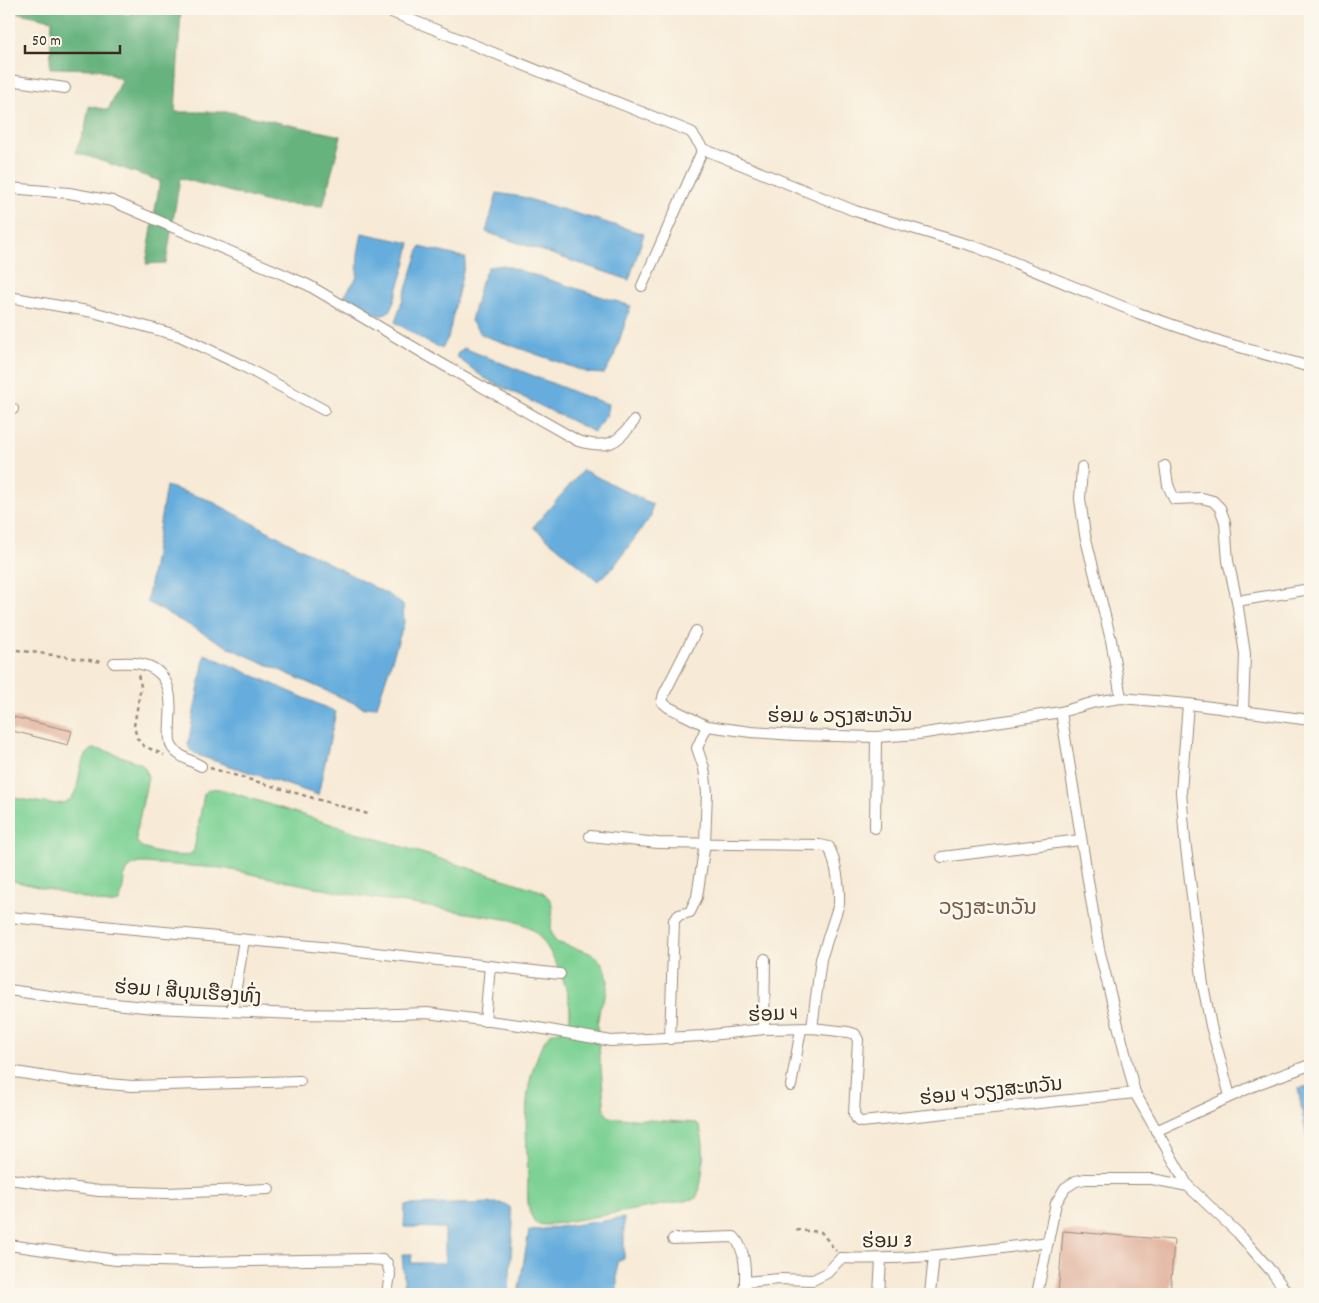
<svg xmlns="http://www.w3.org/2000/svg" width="1319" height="1303" viewBox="0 0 1319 1303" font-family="Dekko,'Noto Sans Lao',sans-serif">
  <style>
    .green { fill: #7dd194; stroke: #5c7e59 }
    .forest { fill: #66b37e; stroke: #506e4e }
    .water { fill: #66addd; stroke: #506c7e }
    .building { fill: #e2b39f }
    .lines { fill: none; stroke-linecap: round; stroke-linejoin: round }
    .minor-casing { stroke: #998a7a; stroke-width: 12 }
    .path { stroke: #998a7a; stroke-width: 2.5; stroke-dasharray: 4 4; stroke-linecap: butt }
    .minor { stroke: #fff; stroke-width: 10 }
    .labels { text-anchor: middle; stroke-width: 5; stroke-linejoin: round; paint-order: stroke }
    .street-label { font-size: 20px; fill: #3b2a1e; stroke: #fbf7ec }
    .quarter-label { font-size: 22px; fill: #755a4b; stroke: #fbf7ec }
  </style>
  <rect width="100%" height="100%" fill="#fbf7ec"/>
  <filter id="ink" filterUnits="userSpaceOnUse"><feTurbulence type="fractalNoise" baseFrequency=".02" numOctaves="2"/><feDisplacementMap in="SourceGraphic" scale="10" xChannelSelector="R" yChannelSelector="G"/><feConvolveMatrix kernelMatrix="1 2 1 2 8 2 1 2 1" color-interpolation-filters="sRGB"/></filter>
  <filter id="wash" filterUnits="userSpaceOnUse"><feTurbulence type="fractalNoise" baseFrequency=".0096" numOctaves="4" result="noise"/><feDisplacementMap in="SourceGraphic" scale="20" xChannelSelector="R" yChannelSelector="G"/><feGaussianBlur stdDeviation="1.12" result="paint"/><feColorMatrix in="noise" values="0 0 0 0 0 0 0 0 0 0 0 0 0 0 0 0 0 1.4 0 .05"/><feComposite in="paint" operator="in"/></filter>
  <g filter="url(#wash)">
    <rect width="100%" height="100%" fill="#f7ead6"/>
    <path class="green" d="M93,749L104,750L140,763L145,768L148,777L136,834C137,836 136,839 137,842C142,853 179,857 189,855L194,850L204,794C210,787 215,788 224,790L541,891C565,907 542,922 556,942L593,954L601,962L606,971L608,982L606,995L600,1007L597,1025L605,1112L609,1117L618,1118L697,1123C707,1136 704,1183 696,1198L685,1201L547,1225L537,1224C525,1212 528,1193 528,1177C527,1147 524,1115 529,1086C531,1073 540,1045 548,1036C555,1030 567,1032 569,1022C575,997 551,944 532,929C526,925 517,922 511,920L348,894L222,868L142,863C118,866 127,885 119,902L108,904L9,880V797C21,799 52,806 63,803C86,796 72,761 93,749Z"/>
    <path class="forest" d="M11,9H95L130,15V9H181L175,112H230L341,136L323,206L271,203L180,178L166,263L146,264L160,181L75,152L85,129L89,106L108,110L122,80L99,69L50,68L52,20L10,11Z"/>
    <g class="water">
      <path d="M497,193L522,197L644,234L629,280L486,232Z"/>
      <path d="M362,233L410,243L405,266L391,310L381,316L343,298L357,277L358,254Z"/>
      <path d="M420,247L466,258L448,338L442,348L427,342L395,322Z"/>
      <path d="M503,265L631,306L614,356L604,374L589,373L482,335L471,321L481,282L488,267Z"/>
      <path d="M464,348L579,394L608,404L607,414L594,432L484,378L457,357V354Z"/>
      <path d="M583,470L652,504L651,516L612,569L598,581L533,527Z"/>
      <path d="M166,486L209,500L389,595L403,605L404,623L377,706L365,708L232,649L147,602Z"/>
      <path d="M205,654L336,712L318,795L200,756L190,750L188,744Z"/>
      <path d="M1310,1086V1159L1298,1088Z"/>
      <path d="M500,1203L510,1207L513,1223L509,1293H405L402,1254H412L411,1263H445V1228L404,1227L405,1205Z"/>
      <path d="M624,1218V1259L617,1262V1294H518L529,1231Z"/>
    </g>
    <g id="blocks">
      <g class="building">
        <path d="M9,716L72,731L68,745L9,730Z"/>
        <path d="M1063,1231L1174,1240L1170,1294H1058Z"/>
      </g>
    </g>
  </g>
  <g filter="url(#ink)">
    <use href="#blocks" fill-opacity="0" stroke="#998a7a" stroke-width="1"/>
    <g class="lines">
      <g class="minor-casing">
        <g id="minor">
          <path d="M384,9L691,132L703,149L642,286"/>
          <path d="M9,80L65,88"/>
          <path d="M703,149L855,211L979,248L1138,313L1222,342L1310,367"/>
          <path d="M9,188L69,193L112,201L308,285L442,364L578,441C606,449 617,445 634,421"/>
          <path d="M9,297L93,312L180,336L243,366L324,410"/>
          <path d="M9,409H13"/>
          <path d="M1165,466L1168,485L1174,499L1202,498L1213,501L1220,508L1225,522L1228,561L1237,601L1245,654L1243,711"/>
          <path d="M1082,467L1080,499L1085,535L1111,640L1121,698"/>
          <path d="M1237,601L1310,589"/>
          <path d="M696,631L664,694L662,702L668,707L707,726L751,732L794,735L876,737L919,734L1061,712L1095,702L1121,698L1188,704L1310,720"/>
          <path d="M114,663C123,663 133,662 141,664C170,670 172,696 170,720C170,728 168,740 172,747C177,756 192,761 201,766"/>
          <path d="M1188,704L1181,792L1185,840L1203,985L1211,1026L1230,1096"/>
          <path d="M1061,712L1099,949L1135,1093L1188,1186L1238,1233L1272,1272L1288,1294"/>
          <path d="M875,828L876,737"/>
          <path d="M590,836L658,843L820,845L829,847C836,863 840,886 839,904L821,959L812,1028"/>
          <path d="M942,857L1080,840"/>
          <path d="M9,917L332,948L560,974"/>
          <path d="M9,990L76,1000L154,1008L296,1014L366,1015L427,1013L527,1026L611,1041L702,1036L764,1029L812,1028L848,1032L855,1034L858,1040L854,1114L858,1121L862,1122L1135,1093"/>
          <path d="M232,1011L244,940"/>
          <path d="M485,1021L490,966"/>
          <path d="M764,1029L765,959"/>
          <path d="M670,1039L674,920L679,915L690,912L697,897L705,843L707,792L704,768L697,748L707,726"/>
          <path d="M9,1071L72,1081L132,1086L300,1081"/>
          <path d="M791,1086L801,1029"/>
          <path d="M1156,1131L1260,1083L1310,1065"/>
          <path d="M9,1179L99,1191L167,1193L269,1189"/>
          <path d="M673,1239L734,1237C747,1251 746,1276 744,1294"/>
          <path d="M9,1245L116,1260L197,1262L367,1259L382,1260L387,1263L390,1274L387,1294"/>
          <path d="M745,1282L780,1279L813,1280L827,1273L841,1258C911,1261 979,1251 1048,1242"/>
          <path d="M879,1294L881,1260"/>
          <path d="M930,1294L934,1256"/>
          <path d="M1037,1294L1056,1203L1065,1188L1076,1181L1085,1179H1152L1188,1186"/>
        </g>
      </g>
      <g class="path">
        <path d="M9,649L104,662"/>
        <path d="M138,675L141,686L134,726L137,738L144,746L164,755"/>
        <path d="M210,768L368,814"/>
        <path d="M796,1230L821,1232L836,1251"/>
      </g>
      <use href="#minor" class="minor"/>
    </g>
  </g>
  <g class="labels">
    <g class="street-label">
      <text x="840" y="722">ຮ່ອມ 6 ວຽງສະຫວັນ</text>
      <text transform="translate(188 991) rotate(4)" y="7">ຮ່ອມ 1 ສີບຸນເຮືອງທົ່ງ</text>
      <text transform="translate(773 1013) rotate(-3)" y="7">ຮ່ອມ 4</text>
      <text transform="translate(991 1090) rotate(-6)" y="7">ຮ່ອມ 4 ວຽງສະຫວັນ</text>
      <text transform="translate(887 1240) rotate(-1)" y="7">ຮ່ອມ 3</text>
    </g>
    <g class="quarter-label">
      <text x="988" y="914">ວຽງສະຫວັນ</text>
    </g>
  </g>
  <rect width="1319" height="1303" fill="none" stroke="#fbf7ec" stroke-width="30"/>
  <path d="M25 45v8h95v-8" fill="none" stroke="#3b2a1e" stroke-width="2.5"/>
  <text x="32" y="45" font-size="15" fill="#3b2a1e" stroke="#fbf7ec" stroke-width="4" paint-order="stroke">50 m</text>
</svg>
